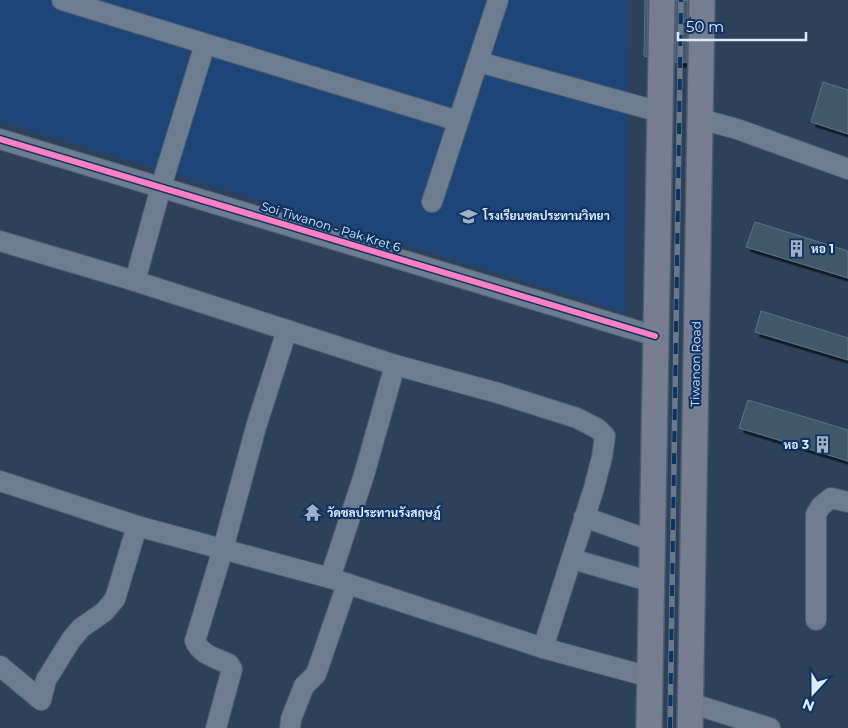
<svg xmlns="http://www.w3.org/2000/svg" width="848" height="728" viewBox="0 0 848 728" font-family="Montserrat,Sarabun,sans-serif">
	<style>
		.built { fill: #1e4578 }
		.building { fill: #41586b; stroke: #5c7286; filter: url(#shadow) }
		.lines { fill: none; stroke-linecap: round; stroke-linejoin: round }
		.minor-casing { stroke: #4c5c6f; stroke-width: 22 }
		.major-casing { stroke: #4c5c6f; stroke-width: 28 }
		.minor { stroke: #6d7c91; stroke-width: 20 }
		.major { stroke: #777e91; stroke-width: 25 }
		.rail-casing { stroke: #69788d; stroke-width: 5.5 }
		.rail { stroke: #0f3462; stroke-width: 4; stroke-dasharray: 11; stroke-linecap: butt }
		.cycleway-casing { stroke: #0f3462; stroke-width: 9 }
		.cycleway { stroke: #ff80c0; stroke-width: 6 }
		.labels { text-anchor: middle; stroke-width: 4.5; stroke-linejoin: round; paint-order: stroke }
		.poi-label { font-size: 12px; font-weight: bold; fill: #dfecfe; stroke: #0f3462; text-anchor: start }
		.street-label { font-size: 12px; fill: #dfecfe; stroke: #0f3462 }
	</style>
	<defs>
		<filter id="shadow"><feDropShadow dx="4.5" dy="4.5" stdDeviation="0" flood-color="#0009"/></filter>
	</defs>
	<rect width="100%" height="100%" fill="#2d415b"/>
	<!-- built -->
	<polygon class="built" points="0,0 629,0 625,312 0,121"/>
	<!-- building -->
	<g class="building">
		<polygon points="645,0 648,0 647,57 644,56"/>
		<polygon points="676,0 688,0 687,62 680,63 675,62"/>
		<polygon points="823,82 848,90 848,134 811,122"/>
		<polygon points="755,222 848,251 848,278 746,247"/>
		<polygon points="761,311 848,338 848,360 755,332"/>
		<polygon points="748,400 848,430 848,461 739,428"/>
	</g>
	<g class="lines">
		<defs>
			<g id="minor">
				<polyline points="62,0 458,121"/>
				<polyline points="479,62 660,112"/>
				<polyline points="700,119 737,129 848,169"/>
				<polyline points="0,139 655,336"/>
				<polyline points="432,202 498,0"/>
				<polyline points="0,241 135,281 395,365 498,393 577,418 598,429 605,436 602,457 594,488 543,648"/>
				<polyline points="135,281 161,187 205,44"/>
				<polyline points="0,481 137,526 330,578 543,648 650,677"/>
				<polyline points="584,517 652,541"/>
				<polyline points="572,559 652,582"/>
				<polyline points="330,578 364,475 395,365"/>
				<polyline points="816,620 816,514 821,506 831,498 848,502"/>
				<polyline points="0,666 41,700 46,680 71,640 81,628 104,612 115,599 137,526"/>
				<polyline points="690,703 770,728"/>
				<path d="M 216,728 L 232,669 L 229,664 C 216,658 201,655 195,641 L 223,549 L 256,427 L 287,330"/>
				<polyline points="290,728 291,719 304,686 316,674 347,584"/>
			</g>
			<g id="major">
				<polyline points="649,728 662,0"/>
				<polyline points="690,728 702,0"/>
			</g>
		</defs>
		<!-- minor casing -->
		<use href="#minor" class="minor-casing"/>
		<!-- major casing -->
		<use href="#major" class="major-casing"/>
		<!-- minor -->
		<use href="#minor" class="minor"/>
		<!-- major -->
		<use href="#major" class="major"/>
		<defs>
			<polyline id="rail" points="670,728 681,0"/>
		</defs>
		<!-- rail casing -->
		<use href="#rail" class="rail-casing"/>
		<!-- rail -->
		<use href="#rail" class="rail"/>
		<defs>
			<polyline id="cycleway" points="0,139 655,336"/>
		</defs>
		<!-- cycleway casing -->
		<use href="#cycleway" class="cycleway-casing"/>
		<!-- cycleway -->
		<use href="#cycleway" class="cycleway"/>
	</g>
	<!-- icons -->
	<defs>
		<symbol id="school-bare" viewBox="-9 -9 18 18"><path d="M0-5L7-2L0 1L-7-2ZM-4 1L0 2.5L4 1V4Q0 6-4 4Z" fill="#a1b0c5" stroke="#0f3462" stroke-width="2.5" paint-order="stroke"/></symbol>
		<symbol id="building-bare" viewBox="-9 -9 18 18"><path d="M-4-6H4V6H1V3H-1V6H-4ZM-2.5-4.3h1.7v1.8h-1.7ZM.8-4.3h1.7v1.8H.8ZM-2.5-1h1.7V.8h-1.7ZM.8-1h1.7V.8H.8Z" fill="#a1b0c5" stroke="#0f3462" stroke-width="2.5" paint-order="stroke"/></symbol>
		<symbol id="temple-bare" viewBox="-9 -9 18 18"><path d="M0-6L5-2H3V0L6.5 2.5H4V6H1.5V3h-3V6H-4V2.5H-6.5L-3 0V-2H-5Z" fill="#a1b0c5" stroke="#0f3462" stroke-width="2.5" paint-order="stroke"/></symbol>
	</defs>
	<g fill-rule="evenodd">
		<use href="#school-bare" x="456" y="204" width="25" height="25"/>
		<use href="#building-bare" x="784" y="236" width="25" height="25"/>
		<use href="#building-bare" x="810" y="432" width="25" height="25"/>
		<use href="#temple-bare" x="300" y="500" width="25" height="25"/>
	</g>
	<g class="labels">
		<!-- poi labels -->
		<g class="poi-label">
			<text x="483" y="220">โรงเรียนชลประทานวิทยา</text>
			<text x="811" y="253">หอ 1</text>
			<text x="809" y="449" text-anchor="end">หอ 3</text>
			<text x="327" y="517">วัดชลประทานรังสฤษฎ์</text>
		</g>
		<!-- street labels -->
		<g class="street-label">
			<text transform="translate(331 227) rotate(17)" y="4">Soi Tiwanon - Pak Kret 6</text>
			<text transform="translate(696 364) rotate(-89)" y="4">Tiwanon Road</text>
		</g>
	</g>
	<!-- north arrow -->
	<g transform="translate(813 693) rotate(201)" stroke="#0f3462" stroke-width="4" paint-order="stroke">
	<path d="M0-4L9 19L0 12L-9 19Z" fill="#dfecfe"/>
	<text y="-8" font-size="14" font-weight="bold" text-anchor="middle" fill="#dfecfe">N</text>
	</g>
	<!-- scale -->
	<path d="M678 32v8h128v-8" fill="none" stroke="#dfecfe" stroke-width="2.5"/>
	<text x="686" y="32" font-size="15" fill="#dfecfe" stroke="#0f3462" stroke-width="4" paint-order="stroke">50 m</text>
</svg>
